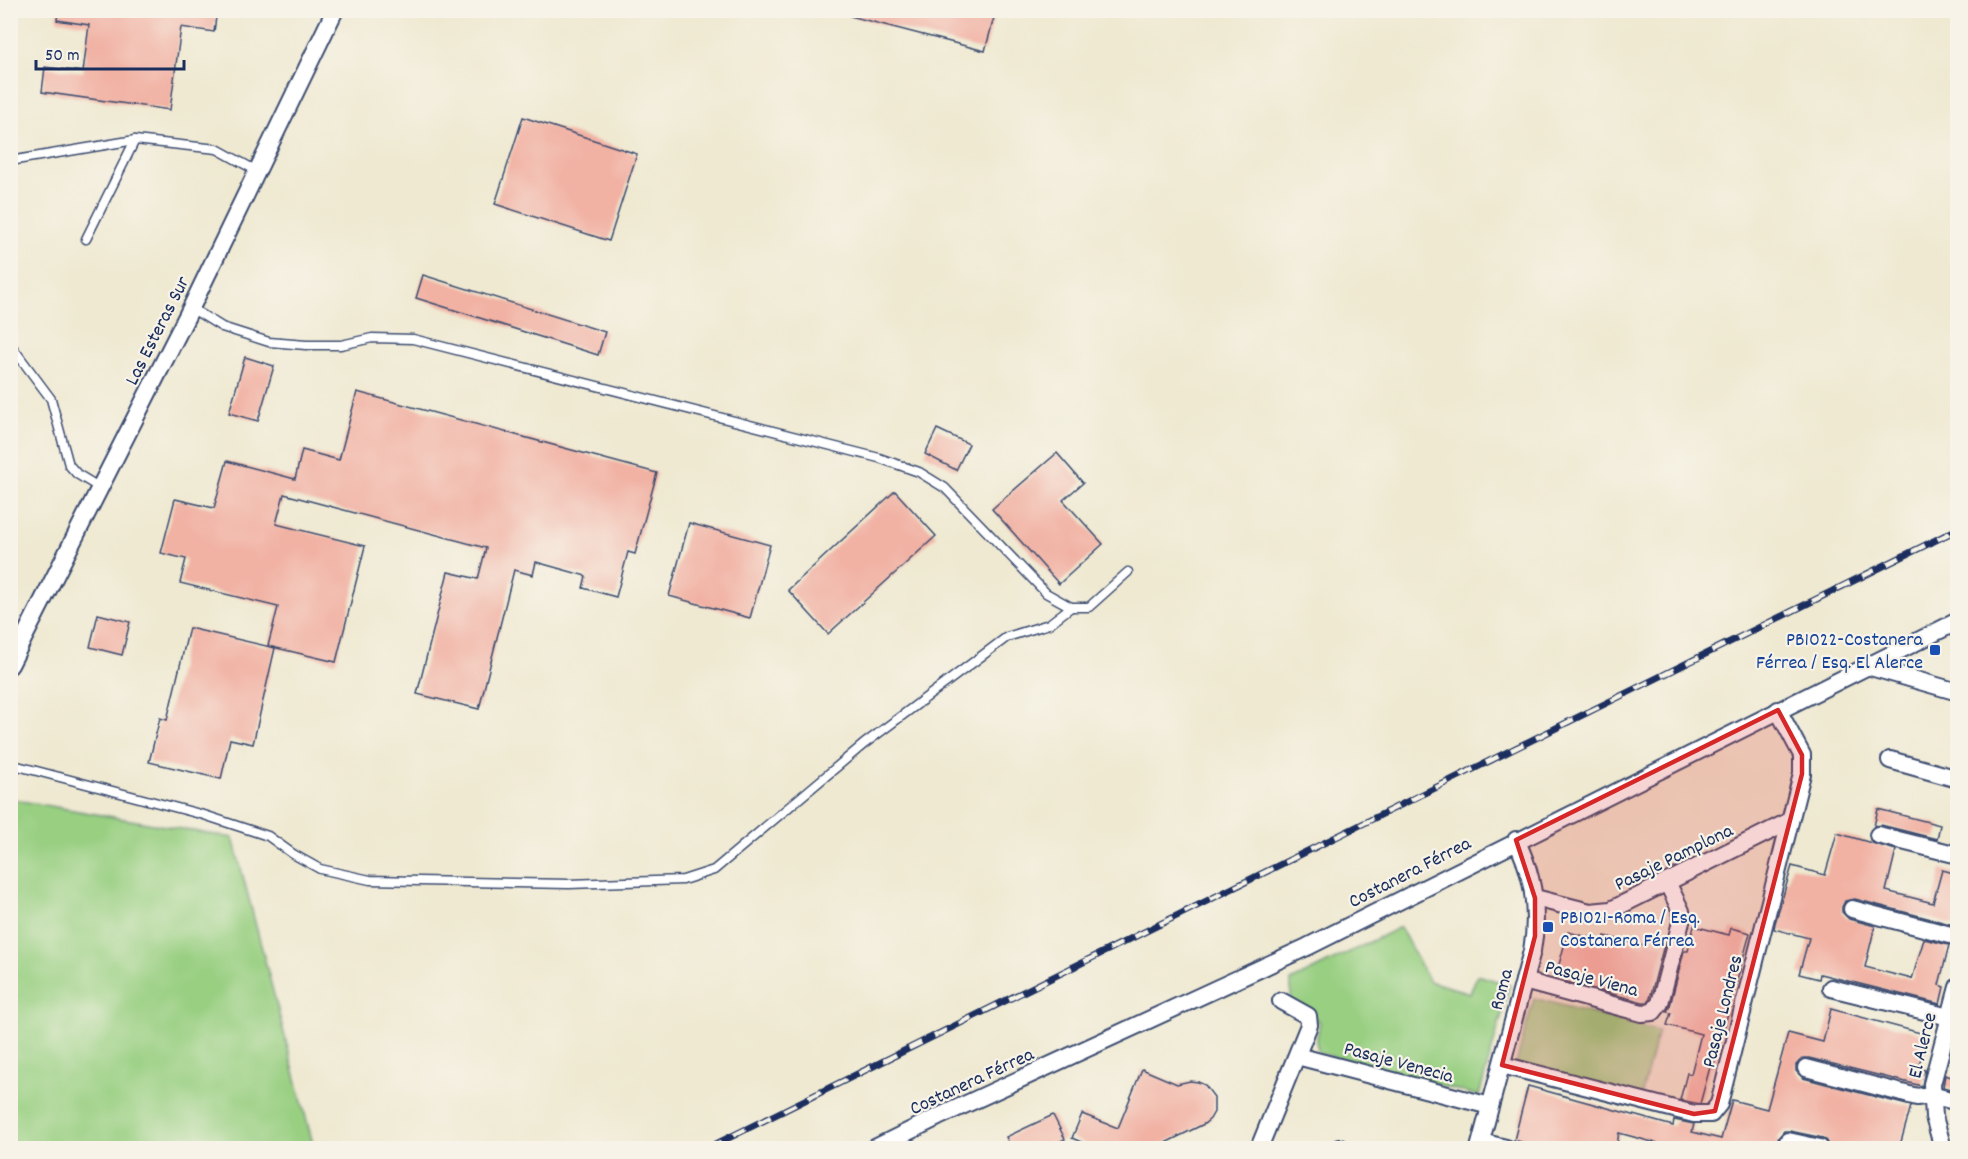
<svg xmlns="http://www.w3.org/2000/svg" width="1968" height="1159" viewBox="0 0 1968 1159" font-family="Dekko,sans-serif">
	<style>
		.green { fill: #98cf81; stroke: #5a7f70; stroke-width: 1.5 }
		.building { fill: #f1b1a3 }
		.lines { fill: none; stroke-linecap: round; stroke-linejoin: round }
		.lane-casing { stroke: #3b4b6f; stroke-width: 11 }
		.street-casing { stroke: #3b4b6f; stroke-width: 20 }
		.lane { stroke: #fff; stroke-width: 8 }
		.street { stroke: #fff; stroke-width: 16 }
		.rail-casing { stroke: #1b2f5e; stroke-width: 7 }
		.rail { stroke: #f7f3e8; stroke-width: 4.5; stroke-dasharray: 14; stroke-linecap: butt }
		.marked { fill: #d62828; fill-opacity: 0.2; stroke: #d62828; stroke-width: 4.5; stroke-linejoin: round }
		.transit-dot { fill: #1a4fb4; stroke: #f7f3e8; stroke-width: 2 }
		.labels { text-anchor: middle; stroke-width: 4.5; stroke-linejoin: round; paint-order: stroke }
		.street-label { font-size: 20px; fill: #1b2f5e; stroke: #f7f3e8 }
		.transit-label { font-size: 20px; fill: #164399; stroke: #f7f3e8; text-anchor: end }
	</style>
	<rect width="100%" height="100%" fill="#f7f3e8"/>
	<filter id="ink" filterUnits="userSpaceOnUse"><feTurbulence type="fractalNoise" baseFrequency=".0167" numOctaves="2"/><feDisplacementMap in="SourceGraphic" scale="12" xChannelSelector="R" yChannelSelector="G"/><feConvolveMatrix kernelMatrix="1 2 1 2 8 2 1 2 1" color-interpolation-filters="sRGB"/></filter>
	<filter id="wash" filterUnits="userSpaceOnUse"><feTurbulence type="fractalNoise" baseFrequency=".008" numOctaves="4" result="noise"/><feDisplacementMap in="SourceGraphic" scale="24" xChannelSelector="R" yChannelSelector="G"/><feGaussianBlur stdDeviation="1.35" result="paint"/><feColorMatrix in="noise" values="0 0 0 0 0 0 0 0 0 0 0 0 0 0 0 0 0 1.4 0 .05"/><feComposite in="paint" operator="in"/></filter>
	<g filter="url(#wash)">
		<rect width="100%" height="100%" fill="#efe9d1"/>
		<!-- green -->
		<g class="green">
			<polygon points="10,799 233,838 314,1148 11,1148"/>
			<polygon points="1400,927 1429,981 1470,993 1477,975 1510,985 1479,1096 1319,1053 1316,1042 1320,1022 1291,1003 1291,981"/>
			<polygon points="1534,998 1658,1031 1641,1097 1516,1064"/>
		</g>
		<g id="blocks">
			<!-- building -->
			<g class="building">
				<polygon points="58,10 217,10 214,32 181,27 170,110 42,92 45,67 83,72 89,25 57,20"/>
				<polygon points="851,10 996,10 985,51 850,16"/>
				<polygon points="523,117 637,154 609,241 495,204"/>
				<polygon points="423,275 605,332 598,355 416,298"/>
				<polygon points="245,357 274,366 258,421 229,413"/>
				<polygon points="357,392 657,473 635,554 628,552 616,597 583,588 586,576 536,562 533,575 514,570 479,709 417,694 448,572 478,579 486,548 284,494 276,524 365,546 336,662 268,646 278,607 180,583 186,559 161,553 175,499 214,508 227,461 295,479 302,450 339,460"/>
				<polygon points="937,429 969,444 956,470 925,454"/>
				<polygon points="1057,453 1083,483 1063,500 1103,544 1059,584 992,509"/>
				<polygon points="895,491 936,536 828,634 788,590"/>
				<polygon points="689,523 770,545 750,618 669,596"/>
				<polygon points="98,614 130,622 122,655 90,647"/>
				<polygon points="189,628 275,648 253,744 230,739 221,779 149,762 160,718 167,720"/>
				<polygon points="1878,809 1940,825 1937,839 1881,825 1874,826"/>
				<polygon points="1837,833 1896,850 1886,891 1933,903 1942,870 1958,874 1958,912 1954,925 1855,899 1845,901 1842,907 1842,912 1849,919 1875,926 1865,967 1912,979 1924,939 1949,945 1939,985 1944,987 1940,1004 1820,974 1819,979 1799,974 1809,938 1774,929 1775,923 1792,866 1825,875"/>
				<polygon points="1694,926 1729,935 1731,928 1750,933 1713,1068 1710,1067 1700,1104 1680,1100 1687,1073 1691,1074 1701,1034 1667,1025 1671,1013 1667,1012 1670,1006 1684,951 1688,951"/>
				<polygon points="1568,932 1604,941 1605,936 1644,946 1646,940 1664,945 1650,998 1648,1002 1643,1002 1555,979"/>
				<polygon points="1831,1009 1928,1035 1918,1068 1925,1070 1922,1086 1809,1058 1803,1058 1796,1065 1796,1071 1803,1078 1911,1106 1899,1149 1830,1149 1827,1141 1823,1138 1790,1131 1784,1131 1778,1138 1781,1149 1678,1149 1619,1133 1616,1149 1546,1149 1514,1140 1528,1086 1673,1126 1674,1120 1694,1124 1692,1132 1721,1139 1732,1100 1767,1109 1788,1033 1823,1042"/>
				<polygon points="1142,1069 1177,1084 1190,1081 1198,1082 1205,1085 1214,1097 1214,1112 1210,1119 1204,1124 1153,1149 1097,1149 1072,1138 1082,1114 1118,1128"/>
				<polygon points="1945,1075 1958,1079 1958,1091 1943,1087"/>
				<polygon points="1053,1115 1065,1139 1044,1149 1012,1149 1006,1137"/>
			</g>
		</g>
	</g>
	<g filter="url(#ink)">
		<use href="#blocks" fill-opacity="0" stroke="#3b4b6f" stroke-width="1.5"/>
		<g class="lines">
			<defs>
				<g id="lane">
					<polyline points="10,161 135,140 217,149 257,171"/>
					<polyline points="86,239 135,140"/>
					<polyline points="191,308 222,327 269,342 306,345 341,345 372,338 413,339 879,458 919,472 945,488 1046,593 1071,607 1089,607 1128,572"/>
					<polyline points="10,344 51,399 69,465 77,474 100,488"/>
					<polyline points="10,764 204,815 268,836 293,854 320,869 370,880 569,884 683,880 714,870 864,744 1007,637 1049,624 1071,607"/>
				</g>
				<g id="street">
					<polyline points="10,665 191,308 335,10"/>
					<polyline points="1867,666 1958,692"/>
					<polyline points="1890,760 1958,779"/>
					<polyline points="1878,835 1958,855"/>
					<polyline points="1535,898 1590,912 1611,910 1790,821"/>
					<polyline points="1852,909 1958,937"/>
					<polyline points="1524,981 1642,1013 1653,1012 1660,1003 1682,918 1681,911 1667,882"/>
					<polyline points="1831,988 1949,1017"/>
					<polyline points="1297,1056 1490,1106"/>
					<polyline points="1502,1065 1694,1114 1711,1114 1719,1104 1802,774 1802,755 1778,710"/>
					<polyline points="1806,1068 1917,1097 1931,1095 1958,1102"/>
					<polyline points="1788,1141 1820,1148"/>
					<polyline points="1481,1142 1506,1148"/>
					<polyline points="875,1148 938,1117 1307,947 1958,621"/>
					<polyline points="1259,1148 1309,1025 1308,1016 1281,1001"/>
					<polyline points="1339,1148 1341,1148"/>
					<path d="M 1479,1148 L 1532,951 C 1539,912 1534,876 1516,840"/>
					<polyline points="1943,1148 1934,1117 1932,1084 1958,987"/>
				</g>
			</defs>
			<!-- lane casing -->
			<use href="#lane" class="lane-casing"/>
			<!-- street casing -->
			<use href="#street" class="street-casing"/>
			<!-- lane -->
			<use href="#lane" class="lane"/>
			<!-- street -->
			<use href="#street" class="street"/>
			<defs>
				<polyline id="rail" points="708,1148 1958,529"/>
			</defs>
			<!-- rail casing -->
			<use href="#rail" class="rail-casing"/>
			<!-- rail -->
			<use href="#rail" class="rail"/>
		</g>
	</g>
	<!-- marked area -->
	<path class="marked" d="M 1778,710 L 1802,755 L 1802,774 L 1715,1111 L 1694,1114 L 1502,1065 L 1535,936 L 1535,898 L 1516,840 Z"/>
	<!-- markers -->
	<g class="transit-dot">
		<rect x="1929" y="644" width="12" height="12" rx="3"/>
		<rect x="1542" y="921" width="12" height="12" rx="3"/>
	</g>
	<g class="labels">
		<!-- street labels -->
		<g class="street-label">
			<text transform="translate(156 330) rotate(-63)" y="7">Las Esteras Sur</text>
			<text transform="translate(1673 856) rotate(-26)" y="7">Pasaje Pamplona</text>
			<text transform="translate(1409 871) rotate(-27)" y="7">Costanera Férrea</text>
			<text transform="translate(1592 977) rotate(15)" y="7">Pasaje Viena</text>
			<text transform="translate(1500 989) rotate(-75)" y="7">Roma</text>
			<text transform="translate(1721 1011) rotate(-76)" y="7">Pasaje Londres</text>
			<text transform="translate(1921 1045) rotate(-76)" y="7">El Alerce</text>
			<text transform="translate(1399 1061) rotate(15)" y="7">Pasaje Venecia</text>
			<text transform="translate(971 1080) rotate(-25)" y="7">Costanera Férrea</text>
		</g>
		<!-- transit labels -->
		<g class="transit-label">
			<text x="1923" y="645">PB1022-Costanera<tspan x="1923" dy="23">Férrea / Esq. El Alerce</tspan></text>
			<text x="1560" y="923" text-anchor="start">PB1021-Roma / Esq.<tspan x="1560" dy="23">Costanera Férrea</tspan></text>
		</g>
	</g>
	<!-- margin -->
	<rect width="1968" height="1159" fill="none" stroke="#f7f3e8" stroke-width="36"/>
	<!-- scale -->
	<path d="M36 60v9h148v-9" fill="none" stroke="#1b2f5e" stroke-width="3"/>
	<text x="45" y="60" font-size="18" fill="#1b2f5e" stroke="#f7f3e8" stroke-width="4.5" paint-order="stroke">50 m</text>
</svg>
